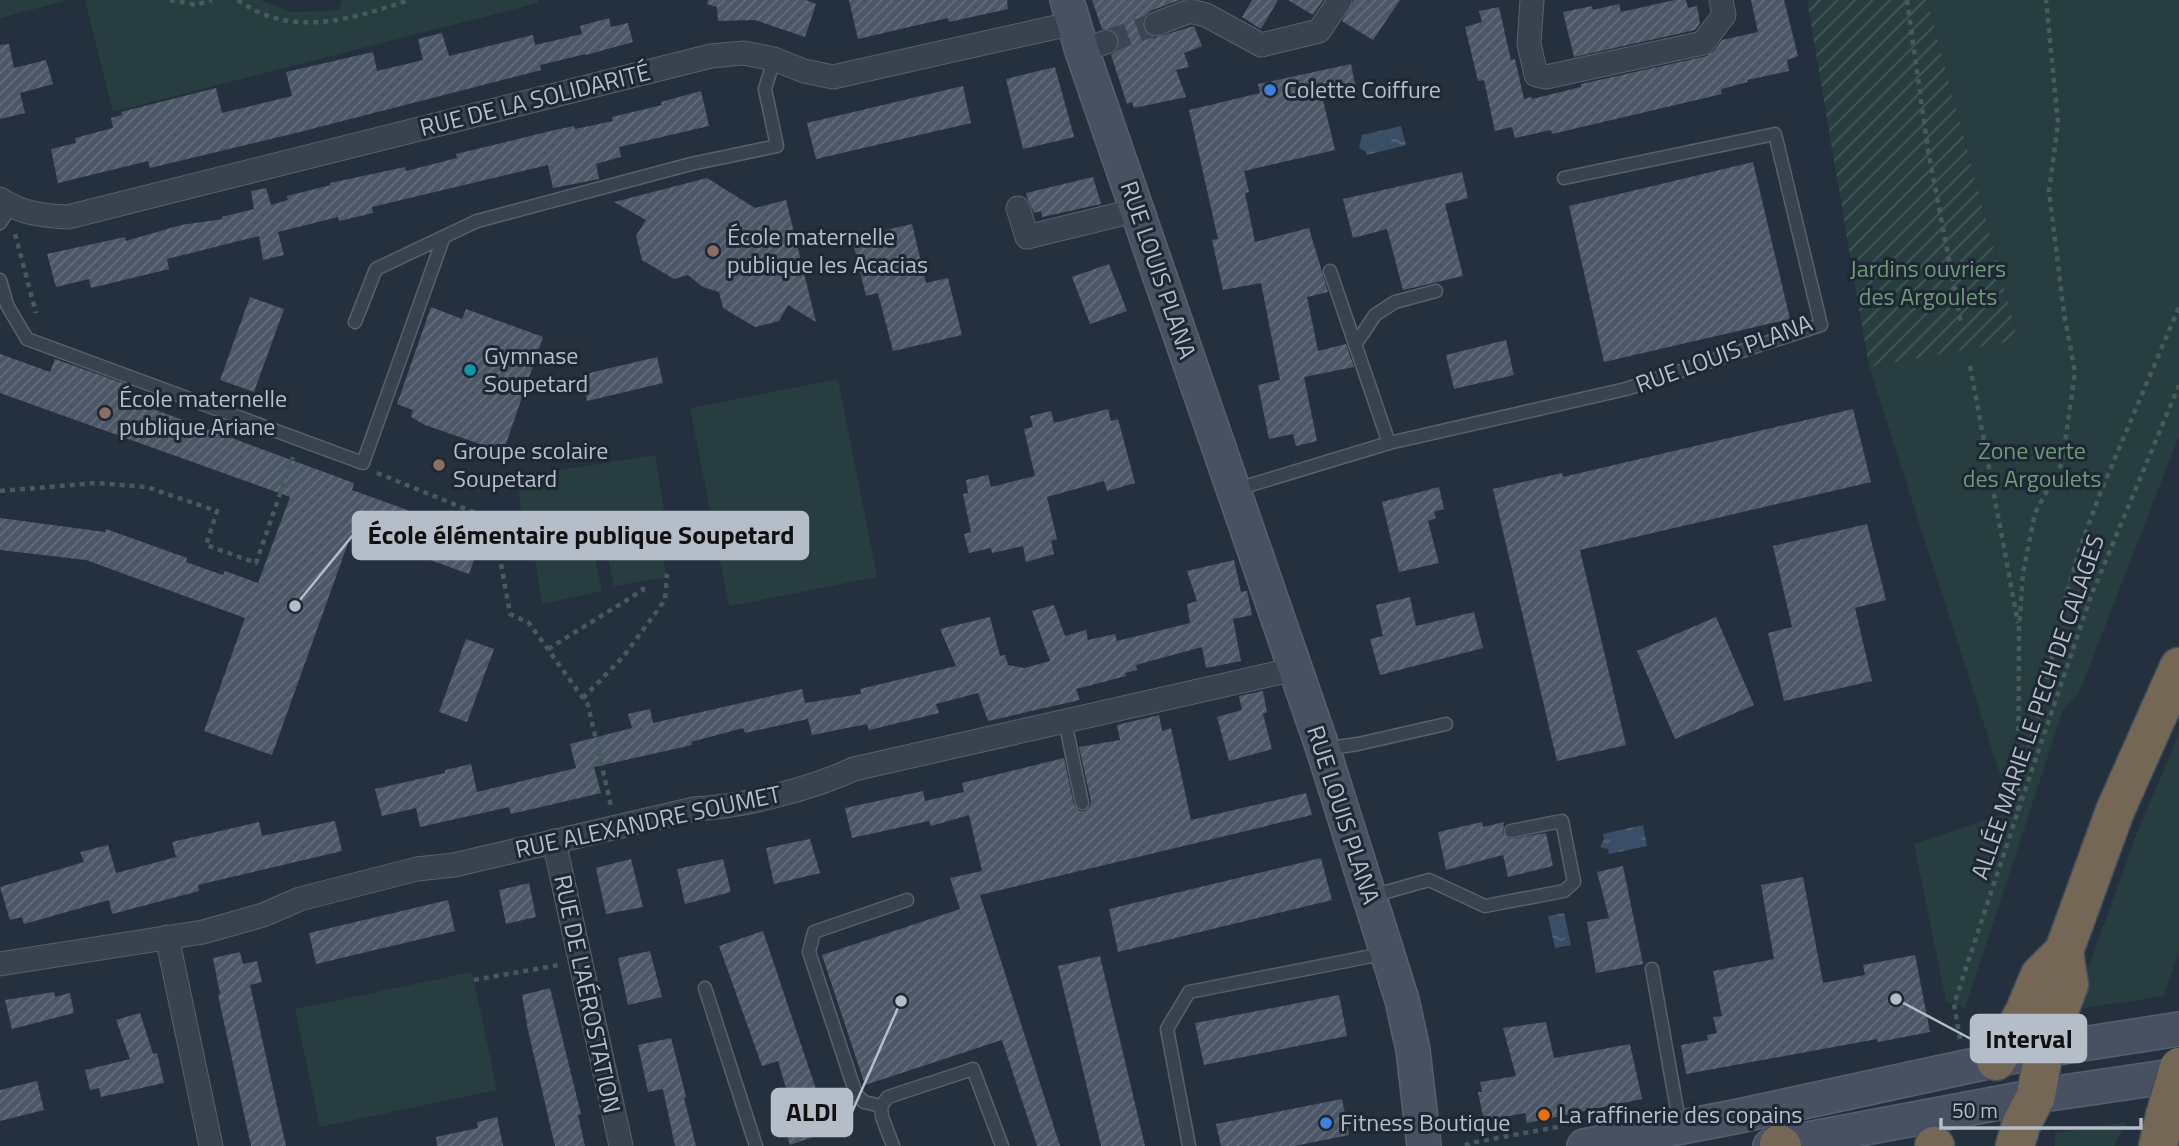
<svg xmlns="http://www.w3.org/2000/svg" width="2179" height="1146" viewBox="0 0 2179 1146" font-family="'Titillium Web',sans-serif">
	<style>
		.green { fill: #273d3f }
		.garden { fill: url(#garden-furrows) }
		.water { fill: url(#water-ripples) }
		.building { fill: url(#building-hatch) }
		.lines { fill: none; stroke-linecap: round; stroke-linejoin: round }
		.street-tunnel { stroke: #3b4553; stroke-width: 23; stroke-dasharray: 23 11; stroke-linecap: butt }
		.lane-casing { stroke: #57606c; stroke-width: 15 }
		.street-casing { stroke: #57606c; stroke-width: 25 }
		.secondary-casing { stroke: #57606c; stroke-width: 36 }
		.highway-casing { stroke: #444d59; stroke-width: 41 }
		.path { stroke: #455a5c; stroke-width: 4.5; stroke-dasharray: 5 5; stroke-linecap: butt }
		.lane { stroke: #39424e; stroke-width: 12 }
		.street { stroke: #39424e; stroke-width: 23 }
		.secondary { stroke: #475161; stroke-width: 33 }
		.highway { stroke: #746756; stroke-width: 38 }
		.highway-bridge-casing { stroke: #444d59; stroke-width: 41; stroke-linecap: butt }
		.highway-bridge { stroke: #746756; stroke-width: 38 }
		.shop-dot { fill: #3f7fe0; stroke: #1e2733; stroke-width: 2.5 }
		.education-dot { fill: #8d6e63; stroke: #1e2733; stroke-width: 2.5 }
		.culture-dot { fill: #0f9aa8; stroke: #1e2733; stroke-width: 2.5 }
		.food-dot { fill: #e8710a; stroke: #1e2733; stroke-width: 2.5 }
		.labels { text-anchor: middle; stroke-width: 6; stroke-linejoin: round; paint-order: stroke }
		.poi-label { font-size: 24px; fill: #b5bdc9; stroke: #1e2733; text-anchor: start }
		.street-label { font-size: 24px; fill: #b5bdc9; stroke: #1e2733 }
		.park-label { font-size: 24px; fill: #6d9976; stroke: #1e2733 }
		.leader { fill: none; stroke: #b5bdc9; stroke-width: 2.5 }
		.callout-dot { fill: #b5bdc9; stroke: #1e2733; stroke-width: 2.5 }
		.callout { fill: #b5bdc9; stroke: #b5bdc9; stroke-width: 2.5 }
		.callout-label { font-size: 26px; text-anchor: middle; font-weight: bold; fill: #111 }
	</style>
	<defs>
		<pattern id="garden-furrows" width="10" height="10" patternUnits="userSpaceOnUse" patternTransform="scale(1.75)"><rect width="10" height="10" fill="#273d3f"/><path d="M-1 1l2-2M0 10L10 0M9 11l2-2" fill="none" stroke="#445759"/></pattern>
		<pattern id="water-ripples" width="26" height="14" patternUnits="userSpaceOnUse" patternTransform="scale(1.75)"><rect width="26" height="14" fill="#3b4e67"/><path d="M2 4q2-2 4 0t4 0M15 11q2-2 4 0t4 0" fill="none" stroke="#55667b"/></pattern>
		<pattern id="building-hatch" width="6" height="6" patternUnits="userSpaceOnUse" patternTransform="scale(1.75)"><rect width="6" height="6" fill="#4b5767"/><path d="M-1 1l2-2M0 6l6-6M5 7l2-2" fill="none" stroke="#636d7b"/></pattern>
	</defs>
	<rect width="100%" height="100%" fill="#25303e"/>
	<!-- green -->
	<g class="green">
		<polygon points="0,0 68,0 0,18"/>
		<polygon points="85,0 260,0 292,12 339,10 342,0 538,0 538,3 113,112"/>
		<polygon points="1927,0 2179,0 2179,436 2079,693 2063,710 1965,1008 1946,1001 1914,844 2012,811 1869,367 2018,339"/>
		<polygon points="838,379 877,577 729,606 690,408"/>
		<polygon points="655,455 666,523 527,545 516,477"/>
		<polygon points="658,538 667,577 614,586 606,548"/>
		<polygon points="593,549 602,591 542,604 535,559"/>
		<polygon points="2179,734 2179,951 2164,996 2073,1010 2137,833"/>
		<polygon points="472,972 497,1090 320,1127 295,1009"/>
		<polygon points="2127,1122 2114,1146 2055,1146 2055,1133"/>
	</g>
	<!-- garden -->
	<polygon class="garden" points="1807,0 1927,0 2018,340 1869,367"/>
	<!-- water -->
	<g class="water">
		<polygon points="1401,126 1406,145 1367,155 1365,151 1359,148 1362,135"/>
		<polygon points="1643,825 1647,846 1609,854 1608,849 1600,847 1604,839 1603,834"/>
		<polygon points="1564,913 1571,945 1555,948 1548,916"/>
	</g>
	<!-- building -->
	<g class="building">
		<polygon points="708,0 806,0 816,4 805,37 755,20 718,21 717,7 707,4"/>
		<polygon points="849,0 1007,0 1008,9 949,22 948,18 858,39"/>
		<polygon points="1092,0 1180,0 1150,11 1145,16 1142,22 1147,34 1154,38 1194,26 1202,46 1184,53 1189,67 1176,70 1186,97 1134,108 1132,102 1127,104 1111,55 1117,50 1119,38 1114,31 1102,29"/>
		<polygon points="1252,0 1278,0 1261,29 1242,17"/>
		<polygon points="1288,0 1323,0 1313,15"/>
		<polygon points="1354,0 1400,0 1373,40 1342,21"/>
		<polygon points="1675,0 1686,0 1688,8 1697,6 1700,23 1695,30 1574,57 1563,12 1592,6 1593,10 1619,4 1621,12"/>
		<polygon points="1751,0 1784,0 1798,56 1787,60 1789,71 1747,80 1748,82 1721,89 1722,94 1552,134 1551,130 1515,138 1512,127 1495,131 1484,80 1478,81 1465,27 1482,22 1479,11 1499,7 1511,60 1515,59 1524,99 1531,97 1532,99 1581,87 1581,84 1707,56 1714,51 1722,40 1758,32"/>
		<polygon points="609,18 611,27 628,23 633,42 586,55 586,54 540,65 541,70 300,132 150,168 148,161 58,183 51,149 76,143 75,138 113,128 111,118 122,115 121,112 216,88 222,113 292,96 286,72 373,52 377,71 423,60 418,39 442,33 449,56 533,35 535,45 582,34 580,26"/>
		<polygon points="9,44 14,68 46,60 53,84 20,93 25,113 0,119 0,45"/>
		<polygon points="1351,64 1356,89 1322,96 1335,150 1244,171 1249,192 1245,193 1255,242 1309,228 1328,292 1307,297 1318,351 1346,344 1354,367 1304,377 1317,441 1296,446 1293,434 1269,439 1258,385 1280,380 1261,283 1223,290 1212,240 1218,239 1189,110 1260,93 1258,84"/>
		<polygon points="1055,67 1074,137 1023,149 1006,79"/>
		<polygon points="963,86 971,123 816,159 807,123"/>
		<polygon points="701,91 709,126 619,147 621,157 596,164 599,179 553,188 548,165 372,207 373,213 339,221 338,217 278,232 284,255 263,260 259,236 167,259 169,269 91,288 89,279 56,287 47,254 125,237 126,241 181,225 223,219 222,217 254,209 251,191 266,188 271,205 288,200 287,196 331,185 330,183 405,167 406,171 457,158 456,154 555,130 574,126 575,129 613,121 612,117 662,105 661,102"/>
		<polygon points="1753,162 1790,319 1604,362 1569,206"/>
		<polygon points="1462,172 1468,198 1445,204 1463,276 1403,290 1387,229 1353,238 1343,199"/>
		<polygon points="1093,177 1101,204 1042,217 1041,211 1034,213 1027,197 1026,193"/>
		<polygon points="707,178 755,208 786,200 816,322 788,305 779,321 755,327 723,308 719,292 703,287 688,275 674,279 642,260 636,236 646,220 614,202"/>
		<polygon points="912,224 926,283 948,278 962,335 893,351 878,293 866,296 852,238"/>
		<polygon points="1109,264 1127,311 1090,324 1072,277"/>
		<polygon points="250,297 284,309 254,392 220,380"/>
		<polygon points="431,307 462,319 466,309 543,337 503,452 425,425 411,417 413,410 397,404"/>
		<polygon points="1506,340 1514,375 1454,389 1446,355"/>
		<polygon points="0,354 50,372 55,359 128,385 123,398 354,483 352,490 482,537 469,574 352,532 272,755 204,731 245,618 86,560 0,550 0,518 105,532 106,529 187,558 186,562 223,575 225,571 258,583 290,497 0,393"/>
		<polygon points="657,357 663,383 587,401 581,375"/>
		<polygon points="1108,409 1111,421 1118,419 1135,483 1107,491 1104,481 1047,497 1057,539 1051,541 1054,554 1026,562 1023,546 992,553 991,548 969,553 964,534 971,532 963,494 968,493 966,480 988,475 991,487 1035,476 1024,429 1033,427 1030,416 1051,411 1054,423"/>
		<polygon points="1853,409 1871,482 1580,550 1626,745 1557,761 1493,489 1562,473 1563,477"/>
		<polygon points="1439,487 1444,509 1434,512 1436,518 1428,521 1439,563 1399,572 1382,502"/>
		<polygon points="1867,524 1886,600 1855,608 1872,681 1784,701 1768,633 1792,627 1773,546"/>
		<polygon points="1234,560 1241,592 1247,591 1252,615 1233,619 1241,661 1206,668 1202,647 1136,665 1137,670 1125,673 1126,676 1076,689 1080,700 988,721 978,693 936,704 939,713 869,730 867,724 812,735 808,719 745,733 743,728 691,742 692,745 594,767 601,793 511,814 509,807 420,827 416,808 382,816 375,789 445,773 445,770 471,764 477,792 576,768 570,744 632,728 628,714 650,709 653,723 802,689 805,703 861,694 860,689 956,666 940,629 990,617 1000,656 1005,655 1008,665 1024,668 1050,661 1032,611 1054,605 1065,636 1086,630 1088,640 1115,634 1117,641 1190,623 1187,604 1197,601 1187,571"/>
		<polygon points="1410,597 1416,626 1474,612 1483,648 1380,675 1370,639 1383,636 1376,605"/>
		<polygon points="1716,617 1754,705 1675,739 1637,651"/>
		<polygon points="466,639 494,649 467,722 439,712"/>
		<polygon points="1263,691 1267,712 1263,714 1272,749 1229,761 1217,717 1242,710 1239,696"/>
		<polygon points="1159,715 1162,731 1171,728 1191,820 1306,793 1312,815 980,895 1060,1146 1037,1146 1002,1040 865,1085 822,955 960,909 950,878 982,871 969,815 931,826 929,821 852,838 845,808 923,791 925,801 964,792 962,783 1064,758 1074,805 1079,811 1084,811 1090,806 1091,801 1079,747 1120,740 1117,725"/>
		<polygon points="335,821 342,851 198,885 199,891 112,914 109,900 24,924 22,917 10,920 0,887 84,862 80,852 108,845 116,873 176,857 172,842 259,822 262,836"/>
		<polygon points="1482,822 1483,827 1504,822 1503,833 1509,839 1546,833 1553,866 1508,877 1503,855 1446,870 1438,832"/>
		<polygon points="810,839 820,873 774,884 766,848"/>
		<polygon points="1321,858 1332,900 1118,952 1109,909"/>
		<polygon points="631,859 643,907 606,914 596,868"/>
		<polygon points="723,859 731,892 685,904 677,869"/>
		<polygon points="1623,866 1643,964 1596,973 1587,922 1609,918 1597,872"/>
		<polygon points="1803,877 1823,983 1865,975 1863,965 1915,955 1930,1032 1878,1042 1877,1039 1686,1074 1681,1045 1708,1040 1707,1035 1717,1033 1713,1017 1722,1016 1713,971 1774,959 1761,885"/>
		<polygon points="529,883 536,917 506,924 499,890"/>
		<polygon points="448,900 455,931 316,964 309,933"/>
		<polygon points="763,931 830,1131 790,1145 775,1104 789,1099 778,1061 762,1066 719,946"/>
		<polygon points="650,951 662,997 628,1005 618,958"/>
		<polygon points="240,952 243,964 257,961 262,982 250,985 286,1146 251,1146 218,995 220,994 213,958"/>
		<polygon points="1100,956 1145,1146 1101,1146 1058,966"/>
		<polygon points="550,988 581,1114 578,1115 585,1146 555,1146 528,1030 522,995"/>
		<polygon points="54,992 55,997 70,993 74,1013 12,1029 5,1000"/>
		<polygon points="1339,995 1347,1036 1204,1065 1195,1023"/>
		<polygon points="140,1013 153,1054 157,1053 164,1083 101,1097 99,1088 90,1090 85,1070 130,1059 116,1020"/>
		<polygon points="1546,1022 1554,1058 1630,1044 1642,1099 1527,1123 1525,1113 1484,1121 1478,1092 1482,1092 1480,1082 1516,1076 1503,1028"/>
		<polygon points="671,1038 686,1097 684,1098 696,1146 675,1146 663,1089 648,1092 638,1045"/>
		<polygon points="37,1081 44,1110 0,1121 0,1090"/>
		<polygon points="1342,1099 1349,1135 1295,1146 1221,1146 1216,1124"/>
		<polygon points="497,1117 503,1146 437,1146 436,1137 478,1128 477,1122"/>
	</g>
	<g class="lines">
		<!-- street-tunnel -->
		<polyline class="street-tunnel" points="1106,42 1156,24"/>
		<defs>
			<g id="lane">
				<polyline points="0,223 11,206"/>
				<polyline points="1330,271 1389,443"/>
				<polyline points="0,280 7,305 27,339 363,463 443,239"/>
				<polyline points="355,322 376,269 477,221 691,164 777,146 765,89 774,59"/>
				<polyline points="1355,345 1375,315 1395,302 1436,291"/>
				<polyline points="1234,490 1389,443 1626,389 1821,325 1775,134 1564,178"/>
				<polyline points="1065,721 1082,803"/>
				<polyline points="1324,749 1358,744 1446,724"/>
				<polyline points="1372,896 1429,880 1485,906 1564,891 1574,882 1562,821 1511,831"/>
				<polyline points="1652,969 1680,1126"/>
				<polyline points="705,988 756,1146"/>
				<polyline points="881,1106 864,1102 856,1094 809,952 814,932 907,900"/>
				<polyline points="893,1146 882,1117 881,1106 888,1097 973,1069 1002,1146"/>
				<polyline points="1189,1146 1167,1029 1189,992 1387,953"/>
			</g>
			<g id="street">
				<polyline points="1532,0 1529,44 1536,75 1546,77 1703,43 1724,15 1721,0"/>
				<polyline points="1156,24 1190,11 1206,15 1261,45 1319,31 1340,0"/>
				<polyline points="1082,51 1106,42"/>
				<path d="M 0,199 C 20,213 43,216 68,217 L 711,56 L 744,53 L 774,59 L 804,71 L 833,77 L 1074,23"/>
				<polyline points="1018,208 1027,237 1137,210"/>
				<polyline points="554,841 621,1146"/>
				<polyline points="167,937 211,1146"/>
				<path d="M 0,964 L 203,932 L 263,915 L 300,899 L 417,869 L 454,865 L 694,809 C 742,807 810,789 854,769 L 1295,669"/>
			</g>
			<g id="secondary">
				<polyline points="1067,0 1082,51 1323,749 1402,1000 1413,1050 1424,1146"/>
				<polyline points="1584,1146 1734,1117 2044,1050 2179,1029"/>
				<polyline points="1770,1146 2036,1096 2179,1075"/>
			</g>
			<g id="highway">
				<polyline points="1996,1061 2024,1013 2040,975 2064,951 2115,811 2179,667"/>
				<polyline points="1779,1144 1782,1146"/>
				<polyline points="1934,1146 1935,1146"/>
				<polyline points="2015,1146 2021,1125 2036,1096 2044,1050 2069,985 2064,951"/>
				<polyline points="2158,1146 2165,1116"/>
			</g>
		</defs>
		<!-- lane casing -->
		<use href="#lane" class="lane-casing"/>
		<!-- street casing -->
		<use href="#street" class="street-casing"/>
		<!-- secondary casing -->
		<use href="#secondary" class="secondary-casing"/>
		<!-- highway casing -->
		<use href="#highway" class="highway-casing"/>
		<!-- path -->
		<g class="path">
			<polyline points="170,0 196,5 212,0"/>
			<path d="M 238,0 C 243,5 250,7 256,11 C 308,35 359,16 410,0"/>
			<polyline points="1907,0 1928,150 1961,323"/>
			<polyline points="15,234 36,313"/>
			<polyline points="1970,366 2018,623"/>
			<polyline points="377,473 493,520 510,614 529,623 588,705 611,806"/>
			<polyline points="0,491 96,483 147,487 217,511 206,545 256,563 293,457"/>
			<polyline points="548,649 643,590 643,582"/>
			<polyline points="583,698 623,657 665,600 667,574"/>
			<polyline points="2021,765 2037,722 2064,603 2080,548 2101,491 2179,307"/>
			<polyline points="2018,811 2019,630 2023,573 2035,513 2062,463 2075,372 2064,314 2049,191 2058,123 2046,0"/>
			<polyline points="474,980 559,965"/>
			<polyline points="1960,1039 1954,1004 2018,811 2091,596 2179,385"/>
			<polyline points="1465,1146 1470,1143 1563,1126"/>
		</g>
		<!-- lane -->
		<use href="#lane" class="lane"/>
		<!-- street -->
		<use href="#street" class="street"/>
		<!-- secondary -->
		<use href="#secondary" class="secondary"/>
		<!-- highway -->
		<use href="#highway" class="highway"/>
		<defs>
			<polyline id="highway-bridge" points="2165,1116 2179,1067"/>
		</defs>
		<!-- highway-bridge casing -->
		<use href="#highway-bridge" class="highway-bridge-casing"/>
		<!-- highway-bridge -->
		<use href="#highway-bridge" class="highway-bridge"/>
	</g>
	<!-- markers -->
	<g class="shop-dot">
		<circle cx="1270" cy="90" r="7"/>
		<circle cx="1326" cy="1123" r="7"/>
	</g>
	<g class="education-dot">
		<circle cx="713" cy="251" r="7"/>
		<circle cx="105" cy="413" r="7"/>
		<circle cx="439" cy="465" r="7"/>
	</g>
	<circle class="culture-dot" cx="470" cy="370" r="7"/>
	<circle class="food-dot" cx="1544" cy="1115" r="7"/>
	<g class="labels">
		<!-- poi labels -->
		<g class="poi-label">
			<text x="1284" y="98">Colette Coiffure</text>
			<text x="727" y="245">École maternelle<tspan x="727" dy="28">publique les Acacias</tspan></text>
			<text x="484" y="364">Gymnase<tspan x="484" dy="28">Soupetard</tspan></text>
			<text x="119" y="407">École maternelle<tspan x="119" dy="28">publique Ariane</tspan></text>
			<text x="453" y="459">Groupe scolaire<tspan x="453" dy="28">Soupetard</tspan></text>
			<text x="1558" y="1123">La raffinerie des copains</text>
			<text x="1340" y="1131">Fitness Boutique</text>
		</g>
		<!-- street labels -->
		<g class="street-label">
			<text transform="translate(535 100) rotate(-14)" y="8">RUE DE LA SOLIDARITÉ</text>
			<text transform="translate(1158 270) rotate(71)" y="8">RUE LOUIS PLANA</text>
			<text transform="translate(1724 354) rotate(-20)" y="8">RUE LOUIS PLANA</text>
			<text transform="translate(2038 707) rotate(-71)" y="8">ALLÉE MARIE LE PECH DE CALAGES</text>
			<text transform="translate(1343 815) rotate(72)" y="8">RUE LOUIS PLANA</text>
			<text transform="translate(648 822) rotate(-12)" y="8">RUE ALEXANDRE SOUMET</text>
			<text transform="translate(587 994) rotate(78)" y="8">RUE DE L'AÉROSTATION</text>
		</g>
		<!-- park labels -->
		<g class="park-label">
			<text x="1928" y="277">Jardins ouvriers<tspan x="1928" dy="28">des Argoulets</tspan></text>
			<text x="2032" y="459">Zone verte<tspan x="2032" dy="28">des Argoulets</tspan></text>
		</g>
	</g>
	<!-- callouts -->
	<path class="leader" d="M295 606L353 535M1896 999L1971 1039M901 1001L852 1112"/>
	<g class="callout-dot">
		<circle cx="295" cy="606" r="7"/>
		<circle cx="1896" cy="999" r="7"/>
		<circle cx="901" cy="1001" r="7"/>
	</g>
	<g class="callout">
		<rect x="353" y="512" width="455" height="47" rx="7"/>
		<rect x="1971" y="1015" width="115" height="47" rx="7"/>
		<rect x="772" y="1089" width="80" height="47" rx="7"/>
	</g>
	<g class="callout-label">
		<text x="581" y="544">École élémentaire publique Soupetard</text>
		<text x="2029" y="1048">Interval</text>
		<text x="812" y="1121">ALDI</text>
	</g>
	<!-- scale -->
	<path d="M1941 1118v10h200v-10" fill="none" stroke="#b5bdc9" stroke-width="3.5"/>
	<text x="1952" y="1118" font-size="21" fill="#b5bdc9" stroke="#1e2733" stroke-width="5" paint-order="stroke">50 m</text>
</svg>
